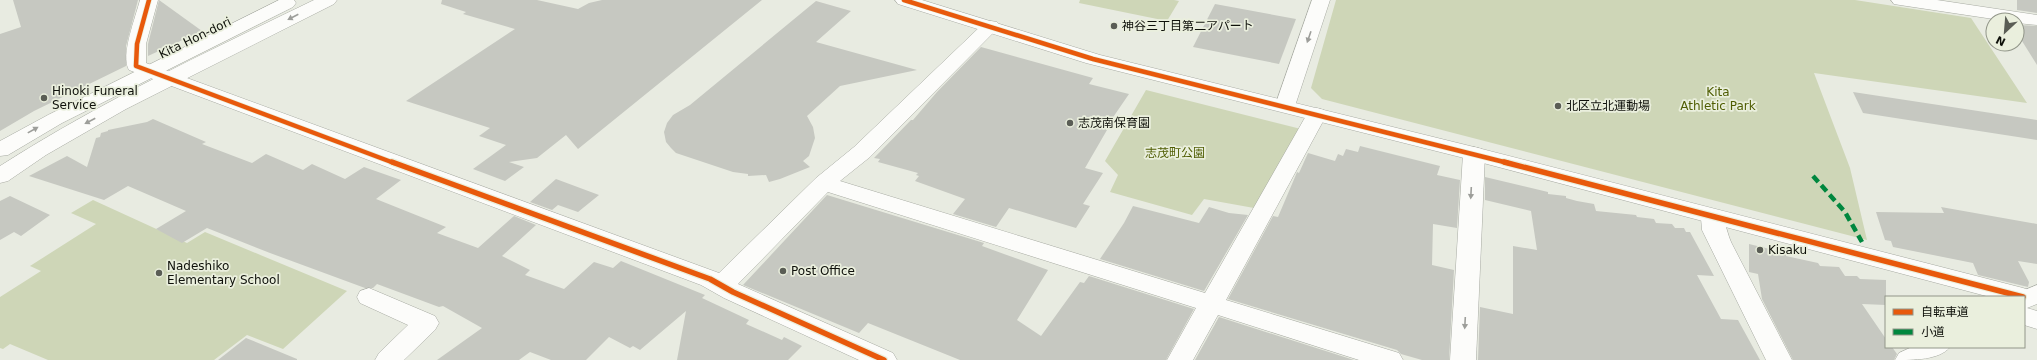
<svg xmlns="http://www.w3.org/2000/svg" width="2037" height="360" viewBox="0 0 2037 360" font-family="'DejaVu Sans','Noto Sans JP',sans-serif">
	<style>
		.green { fill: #ced6b7 }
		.building { fill: #c6c8c1 }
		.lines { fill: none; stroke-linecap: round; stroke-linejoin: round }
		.minor-casing { stroke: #a7aaa2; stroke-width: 1 }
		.tertiary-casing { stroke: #a7aaa2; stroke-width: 1 }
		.trunk-casing { stroke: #a7aaa2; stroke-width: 1 }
		.minor { fill: #fcfcfa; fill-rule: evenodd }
		.tertiary { fill: #fcfcfa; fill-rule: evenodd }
		.trunk { fill: #fcfcfa; fill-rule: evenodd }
		.quiet { stroke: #00873e; stroke-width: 4.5; stroke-dasharray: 8 4.5; stroke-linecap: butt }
		.cycleway-far1-casing { stroke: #eaefdd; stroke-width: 6 }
		.cycleway-casing { stroke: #eaefdd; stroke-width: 8 }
		.cycleway-far1 { stroke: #e8590c; stroke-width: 4.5 }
		.cycleway { stroke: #e8590c; stroke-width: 5.5 }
		.oneway { fill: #9d9e9a }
		.poi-dot { fill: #5a5d55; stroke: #eaefdd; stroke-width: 1.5 }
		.labels { text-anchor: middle; stroke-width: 3.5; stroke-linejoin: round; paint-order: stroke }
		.poi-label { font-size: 12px; fill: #0e100a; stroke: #eaefdd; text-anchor: start }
		.street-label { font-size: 12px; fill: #0e100a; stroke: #eaefdd }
		.park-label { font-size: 12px; fill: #4f5d03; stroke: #eaefdd }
	</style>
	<rect width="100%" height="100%" fill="#e8ebe1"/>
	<!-- green -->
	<g class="green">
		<polygon points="1080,0 1174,0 1179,1 1167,21 1079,3"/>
		<polygon points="1336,0 1855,0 1971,18 2027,103 1814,73 1850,168 1867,240 1322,99 1311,88"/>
		<polygon points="1146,90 1301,129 1254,208 1204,199 1192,215 1110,192 1118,175 1105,161"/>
		<polygon points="93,200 187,243 205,232 347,291 283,349 247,335 214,360 48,360 10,344 3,349 0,348 0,297 41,271 30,266 96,224 71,213"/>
	</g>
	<!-- building -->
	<g class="building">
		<polygon points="13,0 138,0 126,46 126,66 34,111 0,131 0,34 21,27"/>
		<polygon points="159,0 202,31 148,56 148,44"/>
		<polygon points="442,0 537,0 578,9 589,3 602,0 762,0 578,149 566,135 537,158 509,162 524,167 505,181 473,169 506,145 479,136 490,128 406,101 515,29 463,14 466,12 441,4"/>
		<polygon points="2017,0 2037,0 2037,13 2017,10"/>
		<polygon points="816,1 851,11 816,42 917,70 840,86 807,116 813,127 815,138 809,156 803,161 810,167 780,179 769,182 766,175 748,176 748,174 733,172 676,153 671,148 666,142 664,132 667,123 673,115 690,105"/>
		<polygon points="1215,4 1296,19 1279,64 1193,47"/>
		<polygon points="2017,25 2037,26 2037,65 2017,33"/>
		<polygon points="981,47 1093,78 1089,84 1129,94 1105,129 1107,130 1085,168 1103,173 1083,204 1090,206 1076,228 1009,208 996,227 953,214 965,199 915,181 919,176 916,175 918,173 878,162 880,159 874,158 911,120 913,120 937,92"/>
		<polygon points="1853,92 2037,120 2037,140 1863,113"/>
		<polygon points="153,119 206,142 202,144 252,163 266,154 303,170 312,164 345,179 364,167 401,180 376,199 446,227 437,233 478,248 514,216 536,225 502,256 530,270 525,275 564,289 594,262 613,268 621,261 705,295 702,298 749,320 746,324 782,340 784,337 802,346 788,360 677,360 686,311 640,350 633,346 630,348 609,337 586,360 551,360 530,352 519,360 437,360 482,328 443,306 439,307 377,284 373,288 365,288 270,253 207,228 182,243 156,229 186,211 128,186 104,200 29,176 67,156 87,167 96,138 100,137 101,133 108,131 108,130 147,122"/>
		<polygon points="1360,146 1440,166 1437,175 1460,180 1457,228 1433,224 1432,265 1454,270 1449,360 1422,360 1401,354 1397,350 1228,299 1273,216 1278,217 1295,177 1297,172 1299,173 1308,153 1335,161 1338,154 1343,156 1346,149 1358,152"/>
		<polygon points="1485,177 1548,192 1548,194 1566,196 1566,198 1577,201 1594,204 1596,211 1636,215 1637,217 1654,219 1656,223 1672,224 1675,228 1684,228 1686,232 1690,232 1714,276 1697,275 1721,319 1738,320 1760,360 1478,360 1480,307 1513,314 1513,246 1537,250 1531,211 1485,200"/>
		<polygon points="556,179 599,195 578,212 558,205 552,210 530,202"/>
		<polygon points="827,195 984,243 982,246 1048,270 1017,320 1041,336 1080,282 1084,283 1089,276 1194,309 1166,360 960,360 868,323 859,333 743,285"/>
		<polygon points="10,196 50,215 21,236 14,232 0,240 0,201"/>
		<polygon points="1133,206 1199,223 1209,207 1229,213 1248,215 1204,291 1100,259 1124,223"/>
		<polygon points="1941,207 2037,224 2037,264 2018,261 2029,282 2028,287 1978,275 1973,263 1893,247 1891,241 1885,240 1876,212 1944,213"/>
		<polygon points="1749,244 1786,253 1786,256 1818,263 1820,266 1839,267 1845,276 1857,276 1860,279 1886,280 1886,305 1862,304 1886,339 1886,347 1892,347 1897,354 1894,360 1793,360 1762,299 1758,274 1749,272"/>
		<polygon points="1219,317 1354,360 1195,360"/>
		<polygon points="246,338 297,359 297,360 218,360"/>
	</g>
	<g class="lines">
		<defs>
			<g id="minor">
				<path d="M 140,0 L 158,0 L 146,44 L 146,63 L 719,273 L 816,178 L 854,147 L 985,22 L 991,21 L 997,22 L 1000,26 L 870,157 L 840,181 L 1205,293 L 1307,114 L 1310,110 L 1317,108 L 1324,110 L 1327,114 L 1226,300 L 1399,353 L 1403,360 L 1359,360 L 1218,315 L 1193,360 L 1167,360 L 1196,308 L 828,192 L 738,284 L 893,353 L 897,360 L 859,360 L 724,298 L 701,285 L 129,70 C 120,56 136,16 140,0 Z"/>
				<polygon points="1312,0 1330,0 1295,106 1292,110 1285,112 1278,110 1275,106"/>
				<polygon points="1474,147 1482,149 1485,154 1476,360 1450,360 1463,154 1466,149"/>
				<path d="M 1712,210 L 1720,213 C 1726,222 1727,234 1732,244 L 1792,360 L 1766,360 L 1702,230 L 1701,218 L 1704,213 Z"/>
				<polygon points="2037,285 2037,304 2027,308 2037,311 2037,329 2024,325 2024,297 2013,297 2015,294"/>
				<polygon points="369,288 435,316 439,323 435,330 404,360 375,360 379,353 408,325 360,303 357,297 360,291"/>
				<path d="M 1912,347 L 1950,347 C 1940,360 1913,360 1895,360 L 1899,353 Z"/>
			</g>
			<g id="tertiary">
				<polygon points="895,0 922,0 1100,55 1474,147 2023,288 2032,291 2035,297 2032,303 2024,305 2024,297 1990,297 1468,159 1086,63 898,4"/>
				<polygon points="1891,0 1937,0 2037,15 2037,25 2017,23 2017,20 2000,20 1900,5 1894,4"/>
			</g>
			<g id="trunk">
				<polygon points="279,0 294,0 296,3 293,7 62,123 8,155 0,156 0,141 48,115"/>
				<path d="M 314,0 L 337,0 L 334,4 L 126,109 L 46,155 L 8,181 L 0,183 L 0,166 C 100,102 207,52 314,0 Z"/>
			</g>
		</defs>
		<!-- minor casing -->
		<use href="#minor" class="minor-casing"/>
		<!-- tertiary casing -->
		<use href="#tertiary" class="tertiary-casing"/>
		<!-- trunk casing -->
		<use href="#trunk" class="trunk-casing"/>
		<!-- minor -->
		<use href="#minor" class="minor"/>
		<!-- tertiary -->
		<use href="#tertiary" class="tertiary"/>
		<!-- trunk -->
		<use href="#trunk" class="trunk"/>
		<!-- quiet -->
		<polyline class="quiet" points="1813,176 1845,212 1862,242"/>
		<defs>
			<g id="cycleway-far1">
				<polyline points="149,0 137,44 136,66 394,163"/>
				<polyline points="904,0 1093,59 1508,163"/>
			</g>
			<g id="cycleway">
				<polyline points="392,162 710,279 733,292 884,360"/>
				<polyline points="1504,162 2023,297"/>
			</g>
		</defs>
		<!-- cycleway-far1 casing -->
		<use href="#cycleway-far1" class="cycleway-far1-casing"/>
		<!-- cycleway casing -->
		<use href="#cycleway" class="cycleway-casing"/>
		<!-- cycleway-far1 -->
		<use href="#cycleway-far1" class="cycleway-far1"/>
		<!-- cycleway -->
		<use href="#cycleway" class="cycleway"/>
	</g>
	<!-- one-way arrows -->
	<defs><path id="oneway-solid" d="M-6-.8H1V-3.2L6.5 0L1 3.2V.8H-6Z"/></defs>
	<g class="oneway">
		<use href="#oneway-solid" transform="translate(293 17) rotate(153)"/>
		<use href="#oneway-solid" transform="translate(1309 37) rotate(109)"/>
		<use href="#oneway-solid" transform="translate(90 121) rotate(152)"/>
		<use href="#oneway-solid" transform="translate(33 130) rotate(-29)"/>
		<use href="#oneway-solid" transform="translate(1471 193) rotate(93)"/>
		<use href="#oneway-solid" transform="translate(1465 323) rotate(93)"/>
	</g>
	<!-- markers -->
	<g class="poi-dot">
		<circle cx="1114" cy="26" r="4"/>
		<circle cx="44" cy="98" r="4"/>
		<circle cx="1558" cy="106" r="4"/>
		<circle cx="1070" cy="123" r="4"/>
		<circle cx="1760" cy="250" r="4"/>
		<circle cx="783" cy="271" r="4"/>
		<circle cx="159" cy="273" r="4"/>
	</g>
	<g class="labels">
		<!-- poi labels -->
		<g class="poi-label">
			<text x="1122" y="30">神谷三丁目第二アパート</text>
			<text x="52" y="95">Hinoki Funeral<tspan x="52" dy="14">Service</tspan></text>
			<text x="1566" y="110">北区立北運動場</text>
			<text x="1078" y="127">志茂南保育園</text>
			<text x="1768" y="254">Kisaku</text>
			<text x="167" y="270">Nadeshiko<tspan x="167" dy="14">Elementary School</tspan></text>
			<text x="791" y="275">Post Office</text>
		</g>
		<!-- street labels -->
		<g class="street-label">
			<text transform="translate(195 38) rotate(-26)" y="4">Kita Hon-dori</text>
		</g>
		<!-- park labels -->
		<g class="park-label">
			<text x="1718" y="96">Kita<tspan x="1718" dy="14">Athletic Park</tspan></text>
			<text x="1175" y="157">志茂町公園</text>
		</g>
	</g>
	<!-- legend -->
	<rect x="1885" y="296" width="140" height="52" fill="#eaefdd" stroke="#929689"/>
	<rect x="1893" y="309" width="20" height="6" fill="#e8590c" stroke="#929689"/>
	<text x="1921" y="316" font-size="12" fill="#0e100a">自転車道</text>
	<rect x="1893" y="329" width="20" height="6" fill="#00873e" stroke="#929689"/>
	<text x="1921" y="336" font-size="12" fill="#0e100a">小道</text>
	<!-- north arrow -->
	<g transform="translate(2005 32) rotate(206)"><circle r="19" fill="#eaefdd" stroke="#929689"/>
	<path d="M0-3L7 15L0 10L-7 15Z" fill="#5a5d55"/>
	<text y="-6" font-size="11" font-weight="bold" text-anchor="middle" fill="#0e100a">N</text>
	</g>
</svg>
